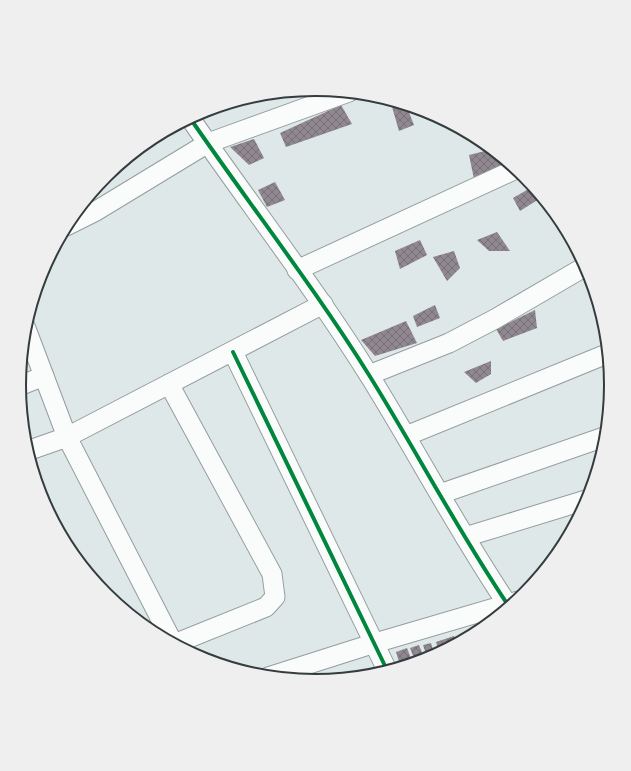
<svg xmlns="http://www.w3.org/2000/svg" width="631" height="771" viewBox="0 0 631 771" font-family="Mulish,sans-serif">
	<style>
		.building { fill: url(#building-cross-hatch) }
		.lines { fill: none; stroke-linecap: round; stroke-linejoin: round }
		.minor-casing { stroke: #959d9d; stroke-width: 21 }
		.minor { stroke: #fafcfc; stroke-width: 19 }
		.cycleway-casing { stroke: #fff; stroke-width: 6 }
		.cycleway { stroke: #00873e; stroke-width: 4 }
		.rim { fill: none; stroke: #353c3d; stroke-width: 2 }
	</style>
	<defs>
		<pattern id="building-cross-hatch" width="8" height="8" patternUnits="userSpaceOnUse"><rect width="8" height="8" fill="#908791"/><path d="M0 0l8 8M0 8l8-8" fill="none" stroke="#767078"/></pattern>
	</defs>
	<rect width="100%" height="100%" fill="#dee8e8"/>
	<!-- building -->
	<g class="building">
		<polygon points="316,89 324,90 326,94 309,97 306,90"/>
		<polygon points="390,100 406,105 414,125 399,131"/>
		<polygon points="341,105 352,124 286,147 280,133"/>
		<polygon points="254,139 264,158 249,165 230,147"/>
		<polygon points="493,149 513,166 474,179 469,155"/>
		<polygon points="275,182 285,200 267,207 258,190"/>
		<polygon points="532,187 539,199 520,211 513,198"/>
		<polygon points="497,232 510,251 489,251 477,240"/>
		<polygon points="420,240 427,255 400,269 395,251"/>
		<polygon points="454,251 460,268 447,281 433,257"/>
		<polygon points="435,305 440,318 417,327 413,316"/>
		<polygon points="535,310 537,328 503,341 496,329"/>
		<polygon points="406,321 417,343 375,356 361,340"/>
		<polygon points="491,361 491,374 476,383 464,372"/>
		<polygon points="473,632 474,635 461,642 459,637"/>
		<polygon points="454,636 457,644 439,651 436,642"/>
		<polygon points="431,643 435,656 428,660 423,645"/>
		<polygon points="419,645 425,660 416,663 410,648"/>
		<polygon points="407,648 413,664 401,668 396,652"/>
		<polygon points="331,677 332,680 317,682 316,681"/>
	</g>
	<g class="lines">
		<defs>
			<g id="minor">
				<path d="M 190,118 C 249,204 314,287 369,375 C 417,452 459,533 510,608"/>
				<polyline points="66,226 96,211 208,143 349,92"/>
				<polyline points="297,270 516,169"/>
				<polyline points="25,326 67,437 174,645"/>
				<polyline points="233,352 388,672"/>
				<polyline points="369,375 449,343 495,319 586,266"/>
				<polyline points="169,384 272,574 275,597 266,607 174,644"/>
				<polyline points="19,386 44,376"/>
				<polyline points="406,436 609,353"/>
				<polyline points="27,451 67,437 323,304"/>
				<polyline points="440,494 607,436"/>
				<polyline points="465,537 589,499"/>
				<polyline points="268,677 375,643 518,601"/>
			</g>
		</defs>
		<!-- minor casing -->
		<use href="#minor" class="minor-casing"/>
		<!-- minor -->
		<use href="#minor" class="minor"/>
		<defs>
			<g id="cycleway">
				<path d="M 190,118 C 249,204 314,287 369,375 C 417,452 459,533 510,608"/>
				<polyline points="233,352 388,672"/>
			</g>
		</defs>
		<!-- cycleway casing -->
		<use href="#cycleway" class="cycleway-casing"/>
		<!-- cycleway -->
		<use href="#cycleway" class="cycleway"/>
	</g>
	<!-- crop -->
	<path d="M0 0H631V771H0ZM26 385a289 289 0 1 1 578 0a289 289 0 1 1-578 0Z" fill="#efefef" fill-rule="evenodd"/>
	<path class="rim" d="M26 385a289 289 0 1 1 578 0a289 289 0 1 1-578 0Z"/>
</svg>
